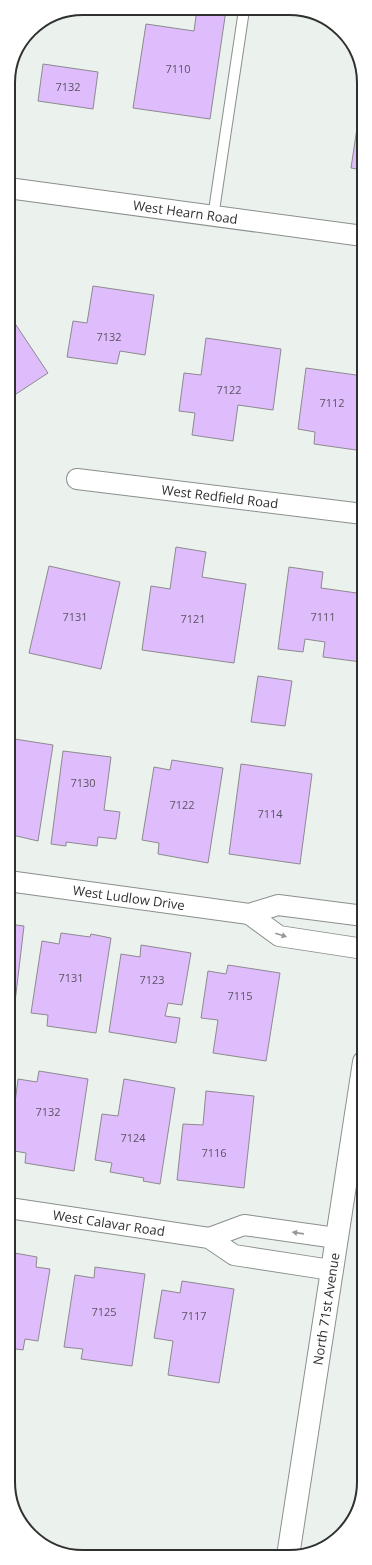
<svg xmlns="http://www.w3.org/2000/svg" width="372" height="1565" viewBox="0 0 372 1565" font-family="'Open Sans',sans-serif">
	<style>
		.building { fill: #dfbdfc; stroke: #8c8a8f }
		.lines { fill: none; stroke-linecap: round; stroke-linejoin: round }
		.service-casing { stroke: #8a908c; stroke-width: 12 }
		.minor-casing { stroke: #8a908c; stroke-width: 22 }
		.tertiary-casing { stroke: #8a908c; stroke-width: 24 }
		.service { stroke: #fff; stroke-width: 10 }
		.minor { stroke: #fff; stroke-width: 20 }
		.tertiary { stroke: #fff; stroke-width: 22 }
		.oneway { fill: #979897 }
		.labels { text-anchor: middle; stroke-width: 3; stroke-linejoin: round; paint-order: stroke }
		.number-label { font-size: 11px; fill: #5b5462 }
		.street-label { font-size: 13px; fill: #2f312f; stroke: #fff }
		.rim { fill: none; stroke: #2f312f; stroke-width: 2 }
	</style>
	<rect width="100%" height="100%" fill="#ebf1ed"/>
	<!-- building -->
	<g class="building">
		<polygon points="83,8 111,8 111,15 75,10"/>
		<polygon points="197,9 226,10 210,119 133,108 146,24 194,31"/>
		<polygon points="43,64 98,72 93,109 38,101"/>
		<polygon points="357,128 363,129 363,170 351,168"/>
		<polygon points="93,286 154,295 145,355 120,351 117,364 67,357 73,321 87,323"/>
		<polygon points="8,313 48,373 16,394 8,382"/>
		<polygon points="206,338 281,349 273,410 238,405 233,441 192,435 195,413 179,411 184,373 201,375"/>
		<polygon points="306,368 363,376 363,451 314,444 315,432 298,429"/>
		<polygon points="176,547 206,552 202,577 246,584 234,663 142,650 151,586 170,589"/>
		<polygon points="49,566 120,582 101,669 29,653"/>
		<polygon points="289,567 323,572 321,588 364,594 364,644 361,662 323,657 325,642 305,639 303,652 278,649"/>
		<polygon points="258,676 292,681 285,726 251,722"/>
		<polygon points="8,738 53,745 38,841 8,834"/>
		<polygon points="63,751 111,757 104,810 120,812 116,839 98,837 97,846 66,842 66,846 51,844"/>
		<polygon points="172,760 223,768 208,863 158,854 159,843 142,840 154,767 170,770"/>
		<polygon points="241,764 312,774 300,864 229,854"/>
		<polygon points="8,924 24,926 13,1019 9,1019"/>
		<polygon points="61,933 90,937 91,934 111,938 96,1033 47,1026 48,1015 31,1013 42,941 59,944"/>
		<polygon points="141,945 191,953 182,1005 168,1003 165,1016 180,1018 176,1043 109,1032 121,954 140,957"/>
		<polygon points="228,965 280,973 266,1061 213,1053 218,1020 201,1018 208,971 226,974"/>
		<polygon points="39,1071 88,1079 74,1171 25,1163 26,1153 9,1150 18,1079 37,1082"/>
		<polygon points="124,1079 175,1088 160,1184 143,1181 144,1178 110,1172 112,1163 95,1160 102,1114 118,1116"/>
		<polygon points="206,1091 254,1096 244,1188 177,1180 183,1124 203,1125"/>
		<polygon points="9,1252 37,1257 36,1267 50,1269 38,1341 25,1339 23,1350 9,1348"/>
		<polygon points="95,1267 145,1274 132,1366 81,1359 83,1349 64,1347 75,1275 94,1278"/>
		<polygon points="182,1281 234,1289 219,1383 168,1375 173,1341 154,1338 162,1290 180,1293"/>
	</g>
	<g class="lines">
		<defs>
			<polyline id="service" points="213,217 244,10"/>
			<g id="minor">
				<path id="s1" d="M 8,188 L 363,236"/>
				<path id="s2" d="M 77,479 L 363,514"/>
				<path id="s3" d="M 8,881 L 249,914 L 278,905 L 364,916"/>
				<polyline points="249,914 279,936 364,949"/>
				<path id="s4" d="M 9,1208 L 209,1238 L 234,1255 L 331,1270"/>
				<polyline points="209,1238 244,1225 336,1238"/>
			</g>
			<g id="tertiary">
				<path id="s5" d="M 288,1556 L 364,1062"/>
			</g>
		</defs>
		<!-- service casing -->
		<use href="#service" class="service-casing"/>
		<!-- minor casing -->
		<use href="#minor" class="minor-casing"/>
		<!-- tertiary casing -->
		<use href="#tertiary" class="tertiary-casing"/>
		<!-- service -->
		<use href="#service" class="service"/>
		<!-- minor -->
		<use href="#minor" class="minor"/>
		<!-- tertiary -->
		<use href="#tertiary" class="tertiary"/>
	</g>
	<!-- one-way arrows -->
	<defs><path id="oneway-solid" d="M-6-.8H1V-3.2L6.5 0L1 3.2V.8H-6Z"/></defs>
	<g class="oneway">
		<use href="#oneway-solid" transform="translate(281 935) rotate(18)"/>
		<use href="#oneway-solid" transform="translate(298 1233) rotate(-172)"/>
	</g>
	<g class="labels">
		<!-- number labels -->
		<g class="number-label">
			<text x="178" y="73">7110</text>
			<text x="68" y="91">7132</text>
			<text x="109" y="341">7132</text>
			<text x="229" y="394">7122</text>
			<text x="332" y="407">7112</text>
			<text x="75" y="621">7131</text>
			<text x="323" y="621">7111</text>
			<text x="193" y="623">7121</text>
			<text x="83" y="787">7130</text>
			<text x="182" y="809">7122</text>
			<text x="270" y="818">7114</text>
			<text x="71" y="982">7131</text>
			<text x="152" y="984">7123</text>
			<text x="240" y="1000">7115</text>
			<text x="48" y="1116">7132</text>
			<text x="133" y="1142">7124</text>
			<text x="214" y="1157">7116</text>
			<text x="104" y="1316">7125</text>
			<text x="194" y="1320">7117</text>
		</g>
		<!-- street labels -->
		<g class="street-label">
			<text dy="5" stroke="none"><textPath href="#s1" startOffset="179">West Hearn Road</textPath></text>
			<text dy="5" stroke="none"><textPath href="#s2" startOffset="144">West Redfield Road</textPath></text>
			<text dy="5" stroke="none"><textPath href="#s3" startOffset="122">West Ludlow Drive</textPath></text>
			<text dy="5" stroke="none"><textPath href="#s4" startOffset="101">West Calavar Road</textPath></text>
			<text dy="5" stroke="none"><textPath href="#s5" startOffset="250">North 71st Avenue</textPath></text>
		</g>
	</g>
	<!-- crop -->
	<path d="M0 0H372V1565H0ZM83 15H289A68 68 0 0 1 357 83V1482A68 68 0 0 1 289 1550H83A68 68 0 0 1 15 1482V83A68 68 0 0 1 83 15Z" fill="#fff" fill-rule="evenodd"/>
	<path class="rim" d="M83 15H289A68 68 0 0 1 357 83V1482A68 68 0 0 1 289 1550H83A68 68 0 0 1 15 1482V83A68 68 0 0 1 83 15Z"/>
</svg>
